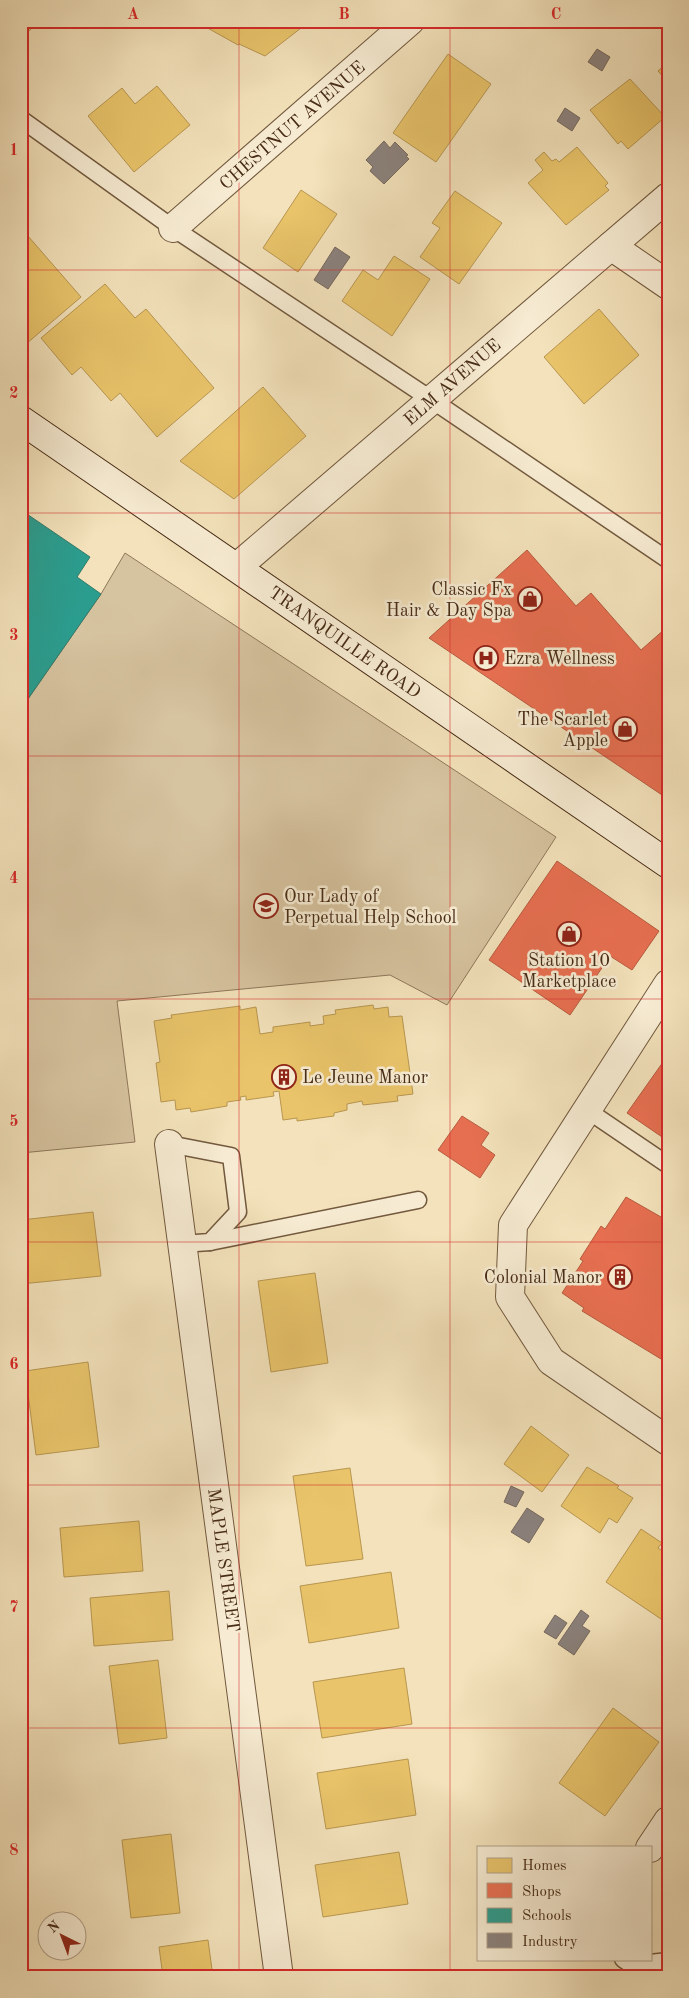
<svg xmlns="http://www.w3.org/2000/svg" width="689" height="1998" viewBox="0 0 689 1998" font-family="'Old Standard TT',serif">
	<style>
		.green { fill: #d6c39f; stroke: #8e775a }
		.homes { fill: #e9c46a; stroke: #b89650 }
		.shops { fill: #e76f51; stroke: #b75b3f }
		.schools { fill: #2a9d8f; stroke: #337b6a }
		.industry { fill: #8a817c; stroke: #76675d }
		.lines { fill: none; stroke-linecap: round; stroke-linejoin: round }
		.service-casing { stroke: #72593e; stroke-width: 19 }
		.minor-casing { stroke: #72593e; stroke-width: 30 }
		.secondary-casing { stroke: #472b15; stroke-width: 30 }
		.service { stroke: #f7ecd3; stroke-width: 16 }
		.minor { stroke: #f7ecd3; stroke-width: 28 }
		.secondary { stroke: #f7ecd3; stroke-width: 28 }
		.grid { fill: none; stroke: #d62828; stroke-width: 1; stroke-opacity: 0.55 }
		.labels { text-anchor: middle; stroke-width: 5; stroke-linejoin: round; paint-order: stroke }
		.street-label { font-size: 18px; fill: #472b15; stroke: #f7ecd3 }
		.poi-label { font-size: 18px; fill: #472b15; stroke: #f7ecd3; text-anchor: end }
		.neatline { fill: none; stroke: #d62828; stroke-width: 2 }
		.grid-label { font-size: 16px; text-anchor: middle; font-weight: bold; fill: #d62828 }
	</style>
	<rect width="100%" height="100%" fill="#f3e2bb"/>
	<filter id="stains"><feTurbulence type="fractalNoise" baseFrequency=".004" numOctaves="4"/><feColorMatrix values="0 0 0 0 .2 0 0 0 0 .09 0 0 0 0 .02 0 0 0 .5 -.17"/></filter>
	<radialGradient id="worn" r=".72"><stop offset=".6" stop-color="#630" stop-opacity="0"/><stop offset="1" stop-color="#630" stop-opacity=".3"/></radialGradient>
	<!-- green -->
	<polygon class="green" points="125,553 556,837 447,1005 390,975 117,1001 135,1142 21,1153 21,709 101,594"/>
	<!-- homes -->
	<g class="homes">
		<polygon points="21,21 40,21 21,38"/>
		<polygon points="195,21 310,21 265,56 239,44 238,45"/>
		<polygon points="448,54 491,84 436,162 393,133"/>
		<polygon points="668,62 668,82 658,71"/>
		<polygon points="630,79 665,117 628,149 621,141 618,144 590,110"/>
		<polygon points="157,86 190,125 134,172 88,116 122,88 135,104"/>
		<polygon points="577,147 608,183 605,186 609,190 566,225 528,183 543,170 535,160 544,152 552,161 556,159 559,162"/>
		<polygon points="301,190 337,214 298,272 263,248"/>
		<polygon points="455,191 502,223 459,284 420,257 440,228 432,223"/>
		<polygon points="21,228 81,297 26,344 21,339"/>
		<polygon points="394,256 430,279 392,336 342,301 363,270 378,280"/>
		<polygon points="105,284 135,318 146,309 214,388 157,437 120,393 111,401 81,367 72,375 41,338"/>
		<polygon points="599,309 639,355 584,404 544,357"/>
		<polygon points="263,387 306,436 234,499 180,461"/>
		<polygon points="373,1005 374,1009 388,1007 389,1017 402,1016 413,1094 397,1096 398,1101 363,1105 362,1101 347,1104 347,1110 334,1113 334,1116 297,1121 297,1118 283,1120 279,1091 273,1092 274,1096 246,1100 246,1096 240,1097 241,1100 227,1102 227,1106 191,1112 190,1108 176,1110 175,1100 161,1102 156,1063 160,1062 154,1021 172,1018 171,1015 240,1006 240,1010 256,1007 260,1034 273,1032 273,1027 310,1022 310,1026 324,1024 323,1016 336,1014 335,1010"/>
		<polygon points="93,1212 101,1276 21,1284 21,1220"/>
		<polygon points="315,1273 328,1363 271,1372 258,1281"/>
		<polygon points="88,1362 99,1447 36,1455 25,1371"/>
		<polygon points="531,1426 569,1455 542,1492 504,1464"/>
		<polygon points="587,1467 619,1486 617,1488 633,1498 617,1523 609,1518 600,1533 561,1506"/>
		<polygon points="350,1468 363,1559 306,1566 293,1476"/>
		<polygon points="139,1521 143,1571 64,1577 60,1528"/>
		<polygon points="641,1529 662,1543 658,1548 668,1555 668,1608 661,1619 606,1582"/>
		<polygon points="391,1572 399,1628 309,1643 300,1586"/>
		<polygon points="169,1591 173,1640 94,1646 90,1598"/>
		<polygon points="158,1660 167,1738 119,1744 109,1666"/>
		<polygon points="404,1668 412,1724 322,1738 313,1682"/>
		<polygon points="613,1708 659,1742 605,1816 559,1783"/>
		<polygon points="408,1759 416,1815 326,1829 317,1773"/>
		<polygon points="171,1834 180,1913 131,1918 122,1840"/>
		<polygon points="399,1852 408,1904 323,1917 315,1865"/>
		<polygon points="208,1940 213,1977 163,1977 159,1947"/>
	</g>
	<!-- shops -->
	<g class="shops">
		<polygon points="527,550 576,606 591,593 641,650 666,628 668,630 668,799 429,638"/>
		<polygon points="557,861 659,931 632,970 610,956 570,1015 489,960"/>
		<polygon points="668,1055 668,1141 627,1113"/>
		<polygon points="462,1116 489,1133 481,1145 495,1155 480,1178 438,1150"/>
		<polygon points="626,1197 668,1221 668,1359 666,1362 582,1311 584,1308 562,1293 583,1261 580,1259 601,1226 605,1229"/>
	</g>
	<!-- schools -->
	<polygon class="schools" points="21,510 90,557 77,577 101,594 21,709"/>
	<!-- industry -->
	<g class="industry">
		<polygon points="597,49 610,57 602,71 588,62"/>
		<polygon points="565,108 580,118 572,131 557,121"/>
		<polygon points="384,141 390,148 395,142 408,155 406,156 409,159 384,184 370,171 373,167 366,160"/>
		<polygon points="335,247 350,257 328,289 314,280"/>
		<polygon points="511,1486 524,1492 516,1507 504,1502"/>
		<polygon points="527,1508 544,1519 529,1543 511,1532"/>
		<polygon points="581,1610 589,1616 582,1626 590,1631 574,1655 558,1644"/>
		<polygon points="555,1615 567,1623 556,1639 544,1632"/>
	</g>
	<g class="lines">
		<defs>
			<g id="service">
				<polyline points="21,119 173,228 432,400 668,560"/>
				<polyline points="587,1110 668,1165"/>
				<polyline points="169,1144 231,1156 238,1212 210,1242 182,1244"/>
				<polyline points="210,1242 418,1200"/>
				<polyline points="623,1959 632,1965 668,1961"/>
			</g>
			<g id="minor">
				<polyline points="173,228 410,21"/>
				<polyline points="611,246 668,285"/>
				<polyline points="237,567 668,197"/>
				<polyline points="668,984 513,1225 510,1297 551,1361 668,1441"/>
				<polyline points="169,1144 279,1977"/>
				<polyline points="650,1848 668,1821"/>
			</g>
			<polyline id="secondary" points="21,420 668,864"/>
		</defs>
		<!-- service casing -->
		<use href="#service" class="service-casing"/>
		<!-- minor casing -->
		<use href="#minor" class="minor-casing"/>
		<!-- secondary casing -->
		<use href="#secondary" class="secondary-casing"/>
		<!-- service -->
		<use href="#service" class="service"/>
		<!-- minor -->
		<use href="#minor" class="minor"/>
		<!-- secondary -->
		<use href="#secondary" class="secondary"/>
	</g>
	<!-- grid -->
	<path class="grid" d="M 239,21 L 239,1977M 450,21 L 450,1977M 21,270 L 668,270M 21,513 L 668,513M 21,756 L 668,756M 21,999 L 668,999M 21,1242 L 668,1242M 21,1485 L 668,1485M 21,1728 L 668,1728"/>
	<!-- icons -->
	<defs>
		<symbol id="shop-ring" viewBox="-11 -11 22 22"><circle r="9.5" fill="#f7ecd3" stroke="#8f2418" stroke-width="1.5"/><path d="M-5-2.5h2.3a2.7 3.5 0 0 1 5.4 0H5L5.5 6h-11ZM-1.5-2.5h3a1.5 2.3 0 0 0-3 0Z" fill="#8f2418"/></symbol>
		<symbol id="hospital-ring" viewBox="-11 -11 22 22"><circle r="9.5" fill="#f7ecd3" stroke="#8f2418" stroke-width="1.5"/><path d="M-5-5h3v3.5h4V-5h3V5h-3V1.5h-4V5h-3Z" fill="#8f2418"/></symbol>
		<symbol id="school-ring" viewBox="-11 -11 22 22"><circle r="9.5" fill="#f7ecd3" stroke="#8f2418" stroke-width="1.5"/><path d="M0-5L7-2L0 1L-7-2ZM-4 1L0 2.5L4 1V4Q0 6-4 4Z" fill="#8f2418"/></symbol>
		<symbol id="building-ring" viewBox="-11 -11 22 22"><circle r="9.5" fill="#f7ecd3" stroke="#8f2418" stroke-width="1.5"/><path d="M-4-6H4V6H1V3H-1V6H-4ZM-2.5-4.3h1.7v1.8h-1.7ZM.8-4.3h1.7v1.8H.8ZM-2.5-1h1.7V.8h-1.7ZM.8-1h1.7V.8H.8Z" fill="#8f2418"/></symbol>
	</defs>
	<g fill-rule="evenodd">
		<use href="#shop-ring" x="516" y="585" width="28" height="28"/>
		<use href="#hospital-ring" x="472" y="644" width="28" height="28"/>
		<use href="#shop-ring" x="611" y="715" width="28" height="28"/>
		<use href="#school-ring" x="252" y="892" width="28" height="28"/>
		<use href="#shop-ring" x="555" y="920" width="28" height="28"/>
		<use href="#building-ring" x="270" y="1063" width="28" height="28"/>
		<use href="#building-ring" x="606" y="1263" width="28" height="28"/>
	</g>
	<g class="labels">
		<!-- street labels -->
		<g class="street-label">
			<text transform="translate(292 125) rotate(-41)" y="6">CHESTNUT AVENUE</text>
			<text transform="translate(452 382) rotate(-41)" y="6">ELM AVENUE</text>
			<text transform="translate(345 642) rotate(35)" y="6">TRANQUILLE ROAD</text>
			<text transform="translate(224 1560) rotate(82)" y="6">MAPLE STREET</text>
		</g>
		<!-- poi labels -->
		<g class="poi-label">
			<text x="512" y="595">Classic Fx<tspan x="512" dy="21">Hair &amp; Day Spa</tspan></text>
			<text x="504" y="664" text-anchor="start">Ezra Wellness</text>
			<text x="608" y="725">The Scarlet<tspan x="608" dy="21">Apple</tspan></text>
			<text x="284" y="902" text-anchor="start">Our Lady of<tspan x="284" dy="21">Perpetual Help School</tspan></text>
			<text x="569" y="966" text-anchor="middle">Station 10<tspan x="569" dy="21">Marketplace</tspan></text>
			<text x="302" y="1083" text-anchor="start">Le Jeune Manor</text>
			<text x="602" y="1283">Colonial Manor</text>
		</g>
	</g>
	<!-- margin -->
	<rect width="689" height="1998" fill="none" stroke="#f3e2bb" stroke-width="55"/>
	<!-- legend -->
	<rect x="477" y="1846" width="175" height="115" fill="#f7ecd3" stroke="#b19f87"/>
	<rect x="487" y="1858" width="25" height="15" fill="#e9c46a" stroke="#b19f87"/>
	<text x="522" y="1870" font-size="15" fill="#472b15">Homes</text>
	<rect x="487" y="1883" width="25" height="15" fill="#e76f51" stroke="#b19f87"/>
	<text x="522" y="1896" font-size="15" fill="#472b15">Shops</text>
	<rect x="487" y="1908" width="25" height="15" fill="#2a9d8f" stroke="#b19f87"/>
	<text x="522" y="1920" font-size="15" fill="#472b15">Schools</text>
	<rect x="487" y="1933" width="25" height="15" fill="#8a817c" stroke="#b19f87"/>
	<text x="522" y="1946" font-size="15" fill="#472b15">Industry</text>
	<!-- north arrow -->
	<g transform="translate(62 1936) rotate(318)"><circle r="24" fill="#f7ecd3" stroke="#b19f87"/>
	<path d="M0-4L9 19L0 12L-9 19Z" fill="#8f2418"/>
	<text y="-8" font-size="14" font-weight="bold" text-anchor="middle" fill="#472b15">N</text>
	</g>
	<rect x="28" y="28" width="634" height="1942" class="neatline"/>
	<g class="grid-label">
		<text x="133" y="19">A</text>
		<text x="344" y="19">B</text>
		<text x="556" y="19">C</text>
		<text x="14" y="155">1</text>
		<text x="14" y="398">2</text>
		<text x="14" y="640">3</text>
		<text x="14" y="883">4</text>
		<text x="14" y="1126">5</text>
		<text x="14" y="1369">6</text>
		<text x="14" y="1612">7</text>
		<text x="14" y="1855">8</text>
	</g>
	<rect width="100%" height="100%" filter="url(#stains)"/>
	<rect width="100%" height="100%" fill="url(#worn)"/>
</svg>
